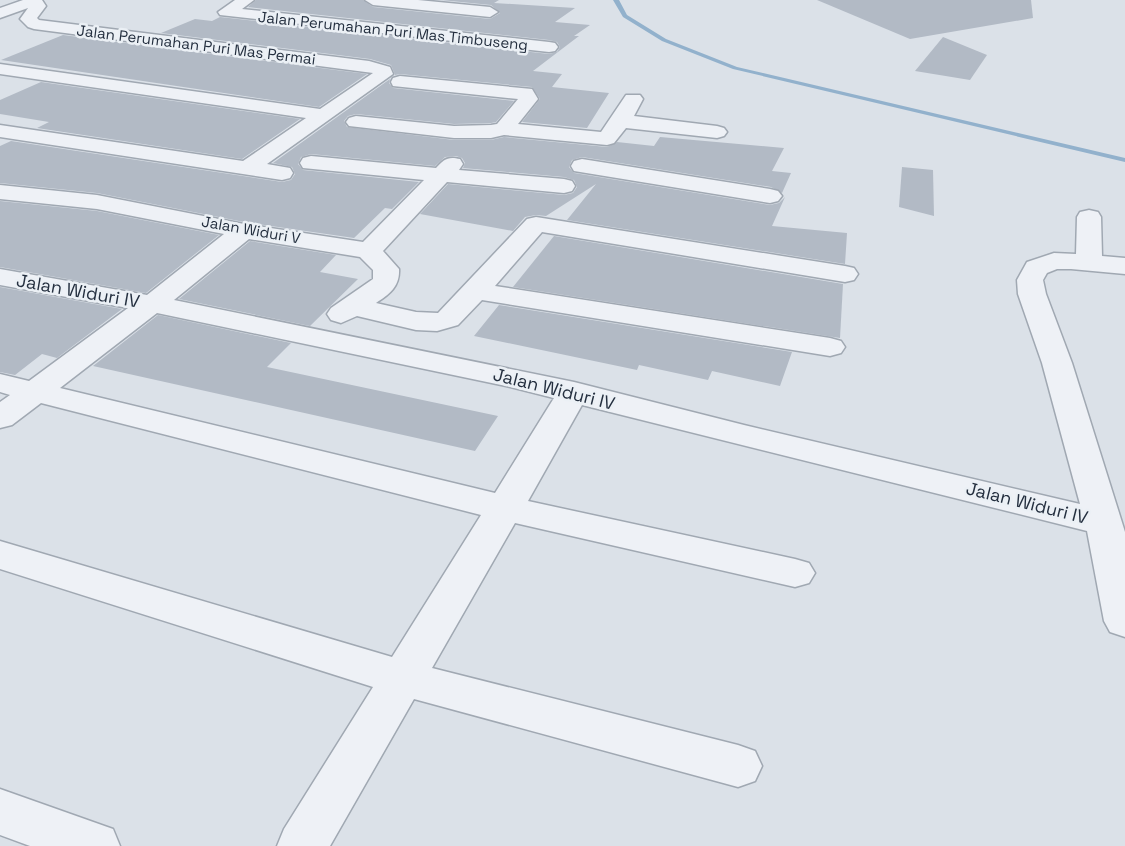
<svg xmlns="http://www.w3.org/2000/svg" width="1125" height="846" viewBox="0 0 1125 846" font-family="'Space Grotesk',sans-serif">
	<style>
		.lines { fill: none; stroke-linecap: round; stroke-linejoin: round }
		.stream { fill: #92b1cc; fill-rule: evenodd }
		.building { fill: #b2bac5 }
		.street-casing { stroke: #a0a8b2; stroke-width: 3 }
		.street { fill: #eef1f6; fill-rule: evenodd }
		.labels { text-anchor: middle; stroke-width: 5; stroke-linejoin: round; paint-order: stroke }
		.far-street-label { font-size: 15px; fill: #242f3f; stroke: #ebf0f5 }
		.street-label { font-size: 18px; fill: #242f3f; stroke: #ebf0f5 }
	</style>
	<rect width="100%" height="100%" fill="#dbe1e8"/>
	<g class="lines">
		<!-- stream -->
		<polygon class="stream" points="613,0 619,0 627,15 666,39 737,67 1125,158 1125,162 733,69 662,41 623,17"/>
	</g>
	<!-- building -->
	<g class="building">
		<polygon points="256,0 363,0 373,7 490,19 500,13 491,5 441,0 499,0 494,3 575,8 555,22 590,25 574,36 579,36 533,71 562,74 552,87 609,93 587,128 522,122 540,99 532,87 400,74 395,75 391,65 370,59 161,33 195,19 212,21 220,17 549,54 557,52 560,47 557,42 549,40 248,7"/>
		<polygon points="817,0 1031,0 1033,18 910,39"/>
		<polygon points="63,35 367,74 319,107 1,60"/>
		<polygon points="943,37 987,55 970,80 915,71"/>
		<polygon points="390,79 389,83 393,88 514,101 496,122 491,123 454,124 356,114 348,116 344,121 347,127 454,140 491,140 504,137 607,147 617,142 654,146 660,137 784,148 772,171 791,173 782,193 771,187 582,157 572,160 569,167 574,173 770,205 779,203 785,197 772,226 847,233 845,264 567,220 596,184 546,216 536,215 525,217 513,231 420,214 448,184 564,195 573,193 577,187 574,180 564,177 463,168 465,163 462,158 456,156 445,157 435,166 311,154 301,157 298,164 303,170 419,182 392,209 385,208 354,238 244,222 97,193 0,183 0,146 11,141 282,182 291,180 295,174 292,167 273,163"/>
		<polygon points="41,82 300,119 242,159 37,128 49,122 0,114 0,100"/>
		<polygon points="902,167 933,170 934,216 899,207"/>
		<polygon points="0,201 97,211 219,235 146,293 0,267"/>
		<polygon points="554,236 843,284 840,338 513,287"/>
		<polygon points="250,241 336,255 320,272 358,279 310,326 179,299"/>
		<polygon points="0,287 122,309 57,358 42,354 15,375 0,372"/>
		<polygon points="499,305 792,352 780,386 712,371 708,380 639,365 637,370 474,336"/>
		<polygon points="158,315 291,343 267,367 498,416 475,451 93,366"/>
	</g>
	<g class="lines">
		<defs>
			<g id="street">
				<polygon points="23,0 42,0 46,6 37,18 39,20 369,61 390,67 393,74 267,164 290,168 293,173 290,178 282,180 0,137 0,125 243,161 306,118 0,74 0,64 320,109 373,73 34,29 28,27 20,19 28,8 0,18 0,8"/>
				<polygon points="235,0 254,0 242,9 549,42 555,43 558,47 555,51 549,52 220,15 218,12"/>
				<polygon points="365,0 418,0 490,7 498,12 490,17 373,5"/>
				<polygon points="400,76 532,89 538,99 518,124 601,132 626,95 640,95 643,99 634,116 717,126 724,128 727,132 724,136 717,138 626,128 614,143 607,145 504,135 491,138 454,138 349,126 346,122 349,118 356,116 454,126 491,125 497,124 518,99 393,86 391,82 393,78"/>
				<path d="M 311,156 L 436,168 C 444,159 448,156 460,159 L 463,164 L 459,170 L 564,179 L 572,181 L 575,186 L 572,191 L 564,193 L 447,182 L 383,251 L 399,269 C 400,286 390,294 376,303 L 416,312 L 438,313 L 527,219 L 536,217 L 845,266 L 854,268 L 858,274 L 854,280 L 845,282 L 542,232 L 495,286 L 830,338 L 841,341 L 845,347 L 841,353 L 830,356 L 482,300 L 458,325 L 437,331 L 416,330 L 357,316 L 341,323 L 331,320 L 327,314 L 331,308 L 373,279 L 373,270 L 360,257 L 249,239 L 174,300 L 574,382 L 744,425 L 1080,504 L 1042,363 L 1018,294 L 1017,280 L 1027,262 L 1054,253 L 1076,254 L 1077,217 L 1080,212 L 1089,210 L 1098,212 L 1101,217 L 1102,256 L 1125,258 L 1125,274 L 1071,269 L 1057,269 L 1047,273 L 1043,280 L 1046,294 L 1072,363 L 1125,532 L 1125,637 L 1110,632 L 1104,621 L 1087,531 L 582,405 L 528,501 L 795,559 L 809,563 L 815,573 L 809,583 L 795,587 L 515,523 L 432,668 L 738,745 L 755,751 L 762,766 L 755,781 L 738,787 L 414,699 L 330,846 L 277,846 L 284,829 L 373,687 L 0,569 L 0,541 L 392,657 L 481,515 L 41,403 L 12,425 L 0,428 L 0,402 L 10,395 L 0,392 L 0,374 L 29,381 L 128,308 L 0,285 L 0,269 L 147,295 L 224,234 L 97,209 L 0,199 L 0,185 L 97,195 L 244,224 L 363,242 L 424,180 L 303,168 L 300,163 L 303,158 ZM 157,313 L 506,386 L 554,398 L 495,493 L 60,388 Z"/>
				<polygon points="582,159 770,189 778,191 782,196 778,201 770,203 574,171 571,166 574,161"/>
				<polygon points="0,789 113,829 120,846 30,846 0,835"/>
			</g>
		</defs>
		<!-- street casing -->
		<use href="#street" class="street-casing"/>
		<!-- street -->
		<use href="#street" class="street"/>
	</g>
	<g class="labels">
		<!-- far-street labels -->
		<g class="far-street-label">
			<text transform="translate(393 31) rotate(6)" y="5">Jalan Perumahan Puri Mas Timbuseng</text>
			<text transform="translate(196 45) rotate(7)" y="5">Jalan Perumahan Puri Mas Permai</text>
			<text transform="translate(251 230) rotate(10)" y="5">Jalan Widuri V</text>
		</g>
		<!-- street labels -->
		<g class="street-label">
			<text transform="translate(78 291) rotate(10)" y="6">Jalan Widuri IV</text>
			<text transform="translate(554 389) rotate(14)" y="6">Jalan Widuri IV</text>
			<text transform="translate(1027 503) rotate(14)" y="6">Jalan Widuri IV</text>
		</g>
	</g>
</svg>
